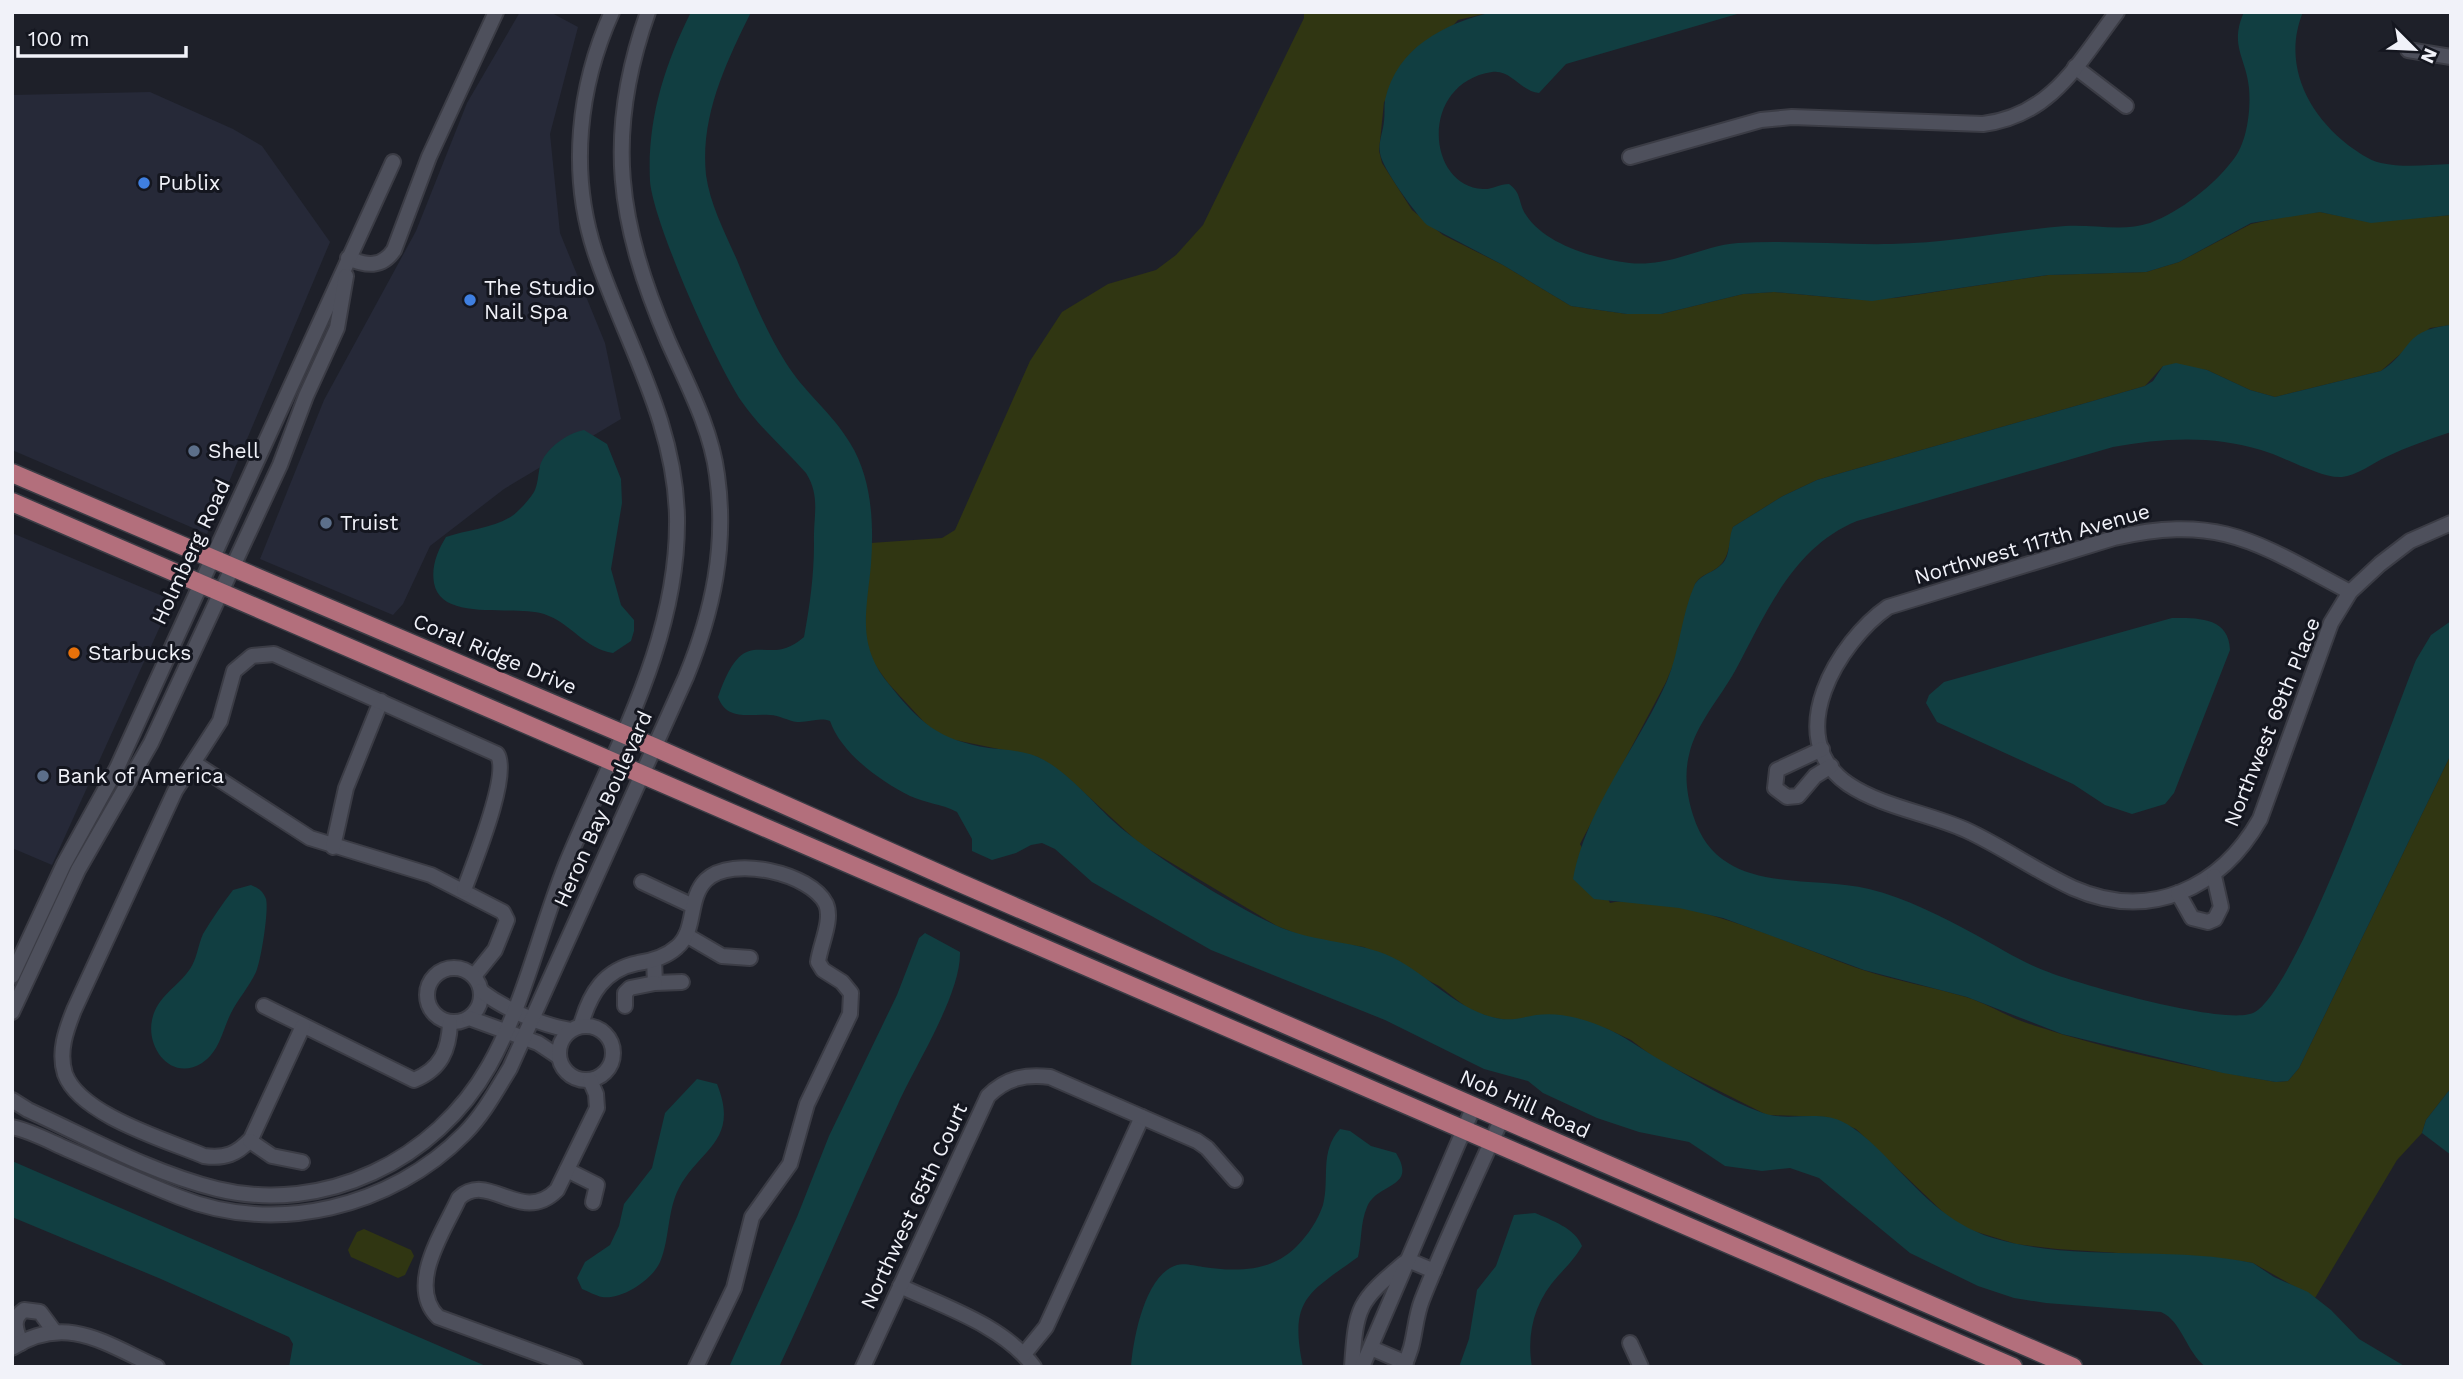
<svg xmlns="http://www.w3.org/2000/svg" width="2463" height="1379" viewBox="0 0 2463 1379" font-family="'Work Sans',sans-serif">
	<style>
		.built { fill: #262938 }
		.green { fill: #303612 }
		.water { fill: #113e41 }
		.lines { fill: none; stroke-linecap: round; stroke-linejoin: round }
		.minor-casing { stroke: #3b3c45; stroke-width: 18 }
		.major-casing { stroke: #3b3c45; stroke-width: 21 }
		.minor { stroke: #4e505c; stroke-width: 14 }
		.major { stroke: #b36f7c; stroke-width: 18 }
		.shop-dot { fill: #3f7fe0; stroke: #14161f; stroke-width: 2.5 }
		.service-dot { fill: #5c6f8a; stroke: #14161f; stroke-width: 2.5 }
		.food-dot { fill: #e8710a; stroke: #14161f; stroke-width: 2.5 }
		.labels { text-anchor: middle; stroke-width: 6; stroke-linejoin: round; paint-order: stroke }
		.poi-label { font-size: 21px; fill: #f1f2f9; stroke: #14161f; text-anchor: start }
		.street-label { font-size: 21px; fill: #f1f2f9; stroke: #14161f }
	</style>
	<rect width="100%" height="100%" fill="#1e2029"/>
	<!-- built -->
	<g class="built">
		<polygon points="520,12 550,12 578,27 550,134 560,233 605,343 621,419 504,489 430,546 403,604 393,615 260,559 324,400 416,231 467,103"/>
		<polygon points="150,92 233,129 262,146 330,242 207,534 12,450 12,95"/>
		<polygon points="12,533 172,600 52,865 12,848"/>
	</g>
	<!-- green -->
	<g class="green">
		<path d="M 1304,12 L 1492,12 L 1458,20 L 1384,102 L 1379,151 L 1382,163 L 1412,210 L 1443,235 L 1503,265 L 1571,306 L 1627,314 L 1661,314 L 1743,294 L 1774,292 L 1849,299 L 1895,298 L 2048,275 L 2146,272 L 2179,262 L 2251,224 L 2292,215 L 2320,212 L 2371,222 L 2451,215 L 2451,325 L 2430,328 L 2381,371 L 2275,397 L 2250,390 L 2207,370 L 2163,366 L 2145,386 L 1817,480 L 1783,496 L 1733,527 C 1729,543 1730,561 1714,570 C 1706,575 1701,575 1695,584 L 1679,651 L 1666,682 L 1580,844 L 1610,903 C 1676,890 1798,948 1863,970 C 1897,981 1932,987 1966,997 C 1986,1003 2004,1015 2024,1022 C 2106,1050 2191,1067 2276,1082 L 2288,1081 L 2299,1068 L 2451,754 L 2451,1088 L 2426,1120 L 2422,1133 L 2397,1160 L 2315,1298 L 2253,1263 L 2240,1261 L 2057,1249 L 2016,1244 L 1967,1229 L 1946,1215 L 1856,1129 L 1827,1117 L 1767,1115 L 1656,1059 L 1631,1040 L 1605,1028 L 1540,1015 L 1511,1021 L 1490,1017 L 1470,1010 L 1439,986 L 1364,947 L 1310,939 L 1277,926 L 1140,844 L 1065,775 L 1038,757 L 950,739 L 936,733 L 923,721 L 888,683 L 873,662 L 865,641 L 863,617 L 871,543 L 942,538 L 955,530 L 1030,361 L 1062,312 L 1108,284 L 1156,270 L 1176,255 L 1203,225 L 1304,18 Z"/>
		<polygon points="364,1229 411,1250 414,1256 405,1275 398,1278 351,1257 348,1250 357,1232"/>
	</g>
	<!-- water -->
	<g class="water">
		<path d="M 691,12 L 751,12 C 726,63 700,116 706,175 C 710,204 725,233 737,260 C 751,295 766,331 786,363 C 804,392 833,414 850,443 C 872,478 874,524 871,564 C 867,610 856,644 888,683 C 919,722 938,740 989,748 C 1008,750 1028,751 1044,760 C 1074,777 1096,807 1121,828 C 1163,862 1227,902 1275,925 C 1311,942 1349,940 1385,954 C 1424,970 1451,1006 1492,1017 C 1509,1022 1519,1018 1536,1015 C 1559,1012 1582,1018 1603,1027 C 1625,1036 1642,1050 1662,1061 C 1694,1079 1728,1101 1763,1113 C 1789,1122 1816,1110 1841,1121 C 1858,1129 1873,1144 1886,1157 C 1918,1190 1947,1224 1993,1238 C 2077,1263 2168,1245 2253,1263 L 2274,1277 L 2308,1292 L 2331,1310 L 2359,1339 L 2406,1367 L 2206,1367 C 2186,1352 2182,1321 2161,1312 L 2046,1303 L 2014,1298 L 1978,1286 L 1910,1253 L 1819,1178 L 1790,1168 L 1762,1171 L 1725,1166 L 1689,1142 L 1639,1132 L 1597,1118 L 1543,1093 L 1528,1081 L 1484,1069 L 1385,1020 L 1211,950 L 1092,882 L 1055,849 L 1042,843 L 1031,845 L 1016,853 L 992,860 L 972,851 L 972,839 L 957,812 C 942,804 925,803 910,796 C 880,781 841,753 830,721 C 818,717 809,723 797,722 C 788,721 779,715 770,715 C 751,713 727,722 718,697 C 746,616 765,672 804,637 C 810,605 814,575 814,543 C 813,516 821,497 806,473 C 785,449 760,428 742,402 C 717,366 653,222 650,181 C 647,120 664,66 691,12 Z"/>
		<path d="M 1492,12 L 1744,12 L 1566,64 L 1539,93 C 1520,91 1511,69 1492,72 C 1419,83 1426,186 1483,189 C 1491,190 1500,184 1509,184 C 1522,193 1518,203 1526,215 C 1540,237 1573,251 1598,257 C 1615,261 1632,265 1650,263 C 1680,261 1708,245 1738,243 C 1789,240 1840,245 1891,244 C 1949,243 2008,231 2065,226 C 2093,224 2123,232 2150,223 C 2181,211 2213,186 2233,160 C 2247,143 2251,110 2249,88 C 2246,57 2229,46 2244,12 L 2303,12 C 2282,63 2307,113 2348,145 C 2358,152 2368,160 2381,163 C 2403,168 2428,165 2451,164 L 2451,215 L 2371,223 L 2320,212 L 2251,223 L 2179,262 L 2146,272 L 2048,275 L 1872,301 L 1774,292 L 1743,294 L 1661,314 L 1627,314 L 1571,306 L 1503,265 L 1427,225 C 1415,213 1382,168 1380,153 C 1378,143 1383,132 1384,121 C 1385,114 1384,107 1385,100 C 1397,47 1444,24 1492,12 Z"/>
		<path d="M 2451,325 L 2451,432 C 2429,439 2407,447 2386,457 C 2373,463 2356,476 2342,477 C 2322,479 2283,456 2261,450 C 2212,435 2162,438 2113,447 L 1857,521 C 1793,547 1766,613 1735,671 C 1720,698 1696,724 1689,755 C 1684,775 1687,796 1693,815 C 1718,897 1806,874 1869,889 C 1906,898 1943,917 1976,935 C 1998,947 2020,961 2043,970 C 2074,983 2230,1028 2255,1012 C 2300,985 2391,722 2416,660 L 2431,635 L 2451,621 L 2451,754 L 2299,1068 L 2288,1081 L 2276,1082 L 2223,1073 L 2062,1034 L 1967,997 L 1864,970 L 1723,918 L 1679,908 L 1594,899 L 1573,879 C 1586,808 1638,747 1667,681 C 1680,650 1681,615 1695,584 C 1703,573 1713,573 1722,564 C 1731,556 1728,538 1733,527 L 1783,496 L 1817,480 L 2145,386 L 2153,381 L 2163,366 L 2176,363 L 2207,370 L 2250,390 L 2275,397 L 2381,371 C 2415,349 2401,331 2451,325 Z"/>
		<path d="M 584,430 L 607,444 L 621,479 L 622,503 L 611,569 L 621,605 L 634,620 L 634,631 L 631,641 L 613,653 C 585,649 571,623 544,614 C 514,604 441,623 434,583 C 431,566 438,550 446,537 C 466,530 494,528 512,516 C 519,511 529,500 534,492 C 538,485 538,474 540,466 C 545,449 567,433 584,430 Z"/>
		<path d="M 2172,618 C 2198,618 2229,617 2230,650 L 2174,793 L 2165,804 L 2132,814 L 2105,805 L 2073,784 L 1937,722 L 1926,703 L 1929,695 L 1944,682 Z"/>
		<path d="M 251,885 C 258,888 263,891 266,899 C 269,910 261,961 256,972 C 249,987 238,999 231,1013 C 222,1031 220,1051 202,1063 C 172,1082 146,1049 152,1020 C 157,996 177,988 190,969 C 197,959 198,945 203,934 C 212,919 222,904 233,890 Z"/>
		<path d="M 925,933 L 960,952 C 961,994 916,1064 898,1104 C 857,1191 820,1280 779,1367 L 729,1367 L 797,1217 L 829,1136 L 897,995 L 919,938 Z"/>
		<path d="M 697,1079 L 717,1084 C 740,1141 700,1149 679,1188 C 667,1211 670,1239 660,1262 C 652,1280 622,1300 602,1297 C 596,1296 588,1291 582,1289 L 577,1278 L 585,1262 L 610,1245 L 619,1226 L 624,1204 L 652,1168 L 665,1113 Z"/>
		<polygon points="2451,1088 2451,1155 2422,1133 2426,1120"/>
		<path d="M 1340,1129 L 1350,1131 L 1371,1146 L 1396,1153 C 1418,1189 1377,1182 1367,1207 C 1360,1224 1362,1240 1358,1257 C 1307,1294 1289,1299 1303,1367 L 1131,1367 C 1133,1339 1145,1274 1177,1265 C 1184,1263 1196,1266 1203,1267 C 1236,1272 1272,1272 1297,1246 C 1308,1235 1318,1220 1323,1205 C 1330,1179 1319,1152 1340,1129 Z"/>
		<polygon points="12,1161 488,1367 289,1367 293,1344 289,1337 161,1279 12,1217"/>
		<path d="M 1535,1213 C 1551,1220 1575,1228 1582,1246 C 1575,1258 1568,1265 1558,1276 C 1535,1301 1526,1333 1532,1367 L 1459,1367 L 1469,1339 L 1477,1290 L 1496,1266 L 1514,1215 Z"/>
	</g>
	<g class="lines">
		<defs>
			<g id="minor">
				<polyline points="2408,50 2451,57"/>
				<polyline points="2075,67 2126,106"/>
				<path d="M 1630,157 L 1761,120 L 1792,117 L 1983,124 C 2051,116 2079,62 2117,12"/>
				<path d="M 348,258 C 366,266 382,268 394,250 L 429,157 L 496,12"/>
				<path d="M 2350,592 C 2259,544 2221,513 2114,538 L 1888,607 C 1839,641 1780,737 1848,784 C 1882,807 1928,813 1966,830 C 2003,847 2036,871 2073,888 C 2150,922 2221,888 2260,819 L 2331,623 L 2350,592 L 2380,564 L 2410,541 L 2451,523"/>
				<polyline points="1822,749 1777,770 1775,788 1787,797 1798,796 1815,776 1831,766"/>
				<polyline points="194,763 310,838 431,875 503,912 507,920 495,950 474,976"/>
				<polyline points="333,847 346,788 381,701"/>
				<polyline points="642,882 693,906"/>
				<polyline points="2178,893 2192,918 2208,922 2215,919 2221,907 2214,876"/>
				<polyline points="686,935 722,956 750,958"/>
				<polyline points="654,960 655,983 682,982"/>
				<circle cx="454" cy="995" r="27"/>
				<polyline points="12,976 64,864 117,768 393,162"/>
				<path d="M 481,991 C 505,1009 540,1025 570,1030"/>
				<path d="M 264,1006 L 414,1080 C 441,1069 449,1050 450,1023"/>
				<polyline points="625,1006 625,993 630,988 655,983"/>
				<polyline points="12,1012 78,870 151,743 280,465 306,396 337,328 346,276"/>
				<polyline points="469,1018 538,1043 559,1057"/>
				<path d="M 581,1025 C 590,993 604,970 638,963 C 652,961 666,957 677,947 C 697,930 687,899 706,880 C 732,855 811,873 826,904 C 833,920 820,945 818,962 L 823,970 L 842,982 L 851,993 L 850,1014 L 807,1104 L 790,1164 L 752,1217 L 734,1288 L 696,1367"/>
				<circle cx="586" cy="1053" r="27"/>
				<path d="M 303,1026 L 251,1139 C 237,1154 225,1159 204,1156 C 166,1140 80,1115 65,1074 C 58,1052 66,1030 74,1010 L 175,791 L 220,721 L 234,671 L 252,656 L 274,654 L 497,754 C 511,774 473,865 464,890"/>
				<path d="M 12,1100 L 28,1110 C 89,1138 152,1173 217,1189 C 324,1215 436,1160 489,1066 C 524,1004 539,933 565,867 C 611,754 679,643 677,517 C 675,420 625,342 595,252 C 569,173 578,87 612,12"/>
				<path d="M 12,1127 C 31,1131 49,1141 67,1149 C 104,1165 141,1182 179,1197 C 276,1236 392,1207 464,1134 C 483,1115 496,1091 510,1068 L 686,677 C 713,611 727,546 717,475 C 711,428 687,384 668,341 C 618,224 604,135 648,12"/>
				<polyline points="250,1141 272,1156 302,1162"/>
				<polyline points="567,1170 597,1185 593,1202"/>
				<polyline points="1408,1260 1434,1271"/>
				<path d="M 900,1286 C 945,1307 1004,1326 1034,1367"/>
				<path d="M 21,1343 C 16,1330 11,1319 24,1310 L 40,1312 L 54,1331"/>
				<polyline points="1630,1343 1641,1367"/>
				<path d="M 12,1348 C 66,1313 106,1344 157,1367"/>
				<polyline points="1371,1348 1406,1363"/>
				<polyline points="1024,1354 1046,1327 1142,1117"/>
				<path d="M 575,1367 L 438,1317 C 406,1285 444,1231 459,1198 C 489,1170 521,1226 557,1190 L 597,1108 L 596,1094 L 590,1080"/>
				<path d="M 863,1367 L 988,1096 C 1006,1078 1025,1074 1050,1077 L 1197,1141 L 1207,1148 L 1235,1180"/>
				<path d="M 1352,1367 C 1356,1306 1358,1302 1404,1263"/>
				<polyline points="1362,1367 1474,1106"/>
				<path d="M 1403,1367 C 1416,1345 1413,1323 1422,1300 C 1446,1239 1475,1179 1502,1118"/>
			</g>
			<g id="major">
				<polyline points="12,473 654,747 958,882 2073,1367"/>
				<polyline points="12,502 2013,1367"/>
			</g>
		</defs>
		<!-- minor casing -->
		<use href="#minor" class="minor-casing"/>
		<!-- major casing -->
		<use href="#major" class="major-casing"/>
		<!-- minor -->
		<use href="#minor" class="minor"/>
		<!-- major -->
		<use href="#major" class="major"/>
	</g>
	<!-- markers -->
	<g class="shop-dot">
		<circle cx="144" cy="183" r="7"/>
		<circle cx="470" cy="300" r="7"/>
	</g>
	<g class="service-dot">
		<circle cx="194" cy="451" r="7"/>
		<circle cx="326" cy="523" r="7"/>
		<circle cx="43" cy="776" r="7"/>
	</g>
	<circle class="food-dot" cx="74" cy="653" r="7"/>
	<g class="labels">
		<!-- poi labels -->
		<g class="poi-label">
			<text x="158" y="190">Publix</text>
			<text x="484" y="295">The Studio<tspan x="484" dy="24">Nail Spa</tspan></text>
			<text x="208" y="458">Shell</text>
			<text x="340" y="530">Truist</text>
			<text x="88" y="660">Starbucks</text>
			<text x="57" y="783">Bank of America</text>
		</g>
		<!-- street labels -->
		<g class="street-label">
			<text transform="translate(2032 544) rotate(-16)" y="7">Northwest 117th Avenue</text>
			<text transform="translate(191 552) rotate(-65)" y="7">Holmberg Road</text>
			<text transform="translate(495 654) rotate(23)" y="7">Coral Ridge Drive</text>
			<text transform="translate(2272 722) rotate(-68)" y="7">Northwest 69th Place</text>
			<text transform="translate(603 809) rotate(-66)" y="7">Heron Bay Boulevard</text>
			<text transform="translate(1525 1104) rotate(24)" y="7">Nob Hill Road</text>
			<text transform="translate(914 1206) rotate(-65)" y="7">Northwest 65th Court</text>
		</g>
	</g>
	<!-- border -->
	<rect width="2463" height="1379" fill="none" stroke="#f1f2f9" stroke-width="28"/>
	<!-- north arrow -->
	<g transform="translate(2414 49) rotate(114)" stroke="#14161f" stroke-width="5" paint-order="stroke">
	<path d="M0-5L12 26L0 18L-12 26Z" fill="#f1f2f9"/>
	<text y="-10" font-size="19" font-weight="bold" text-anchor="middle" fill="#f1f2f9">N</text>
	</g>
	<!-- scale -->
	<path d="M18 46v10h168v-10" fill="none" stroke="#f1f2f9" stroke-width="3.5"/>
	<text x="28" y="46" font-size="21" fill="#f1f2f9" stroke="#14161f" stroke-width="5" paint-order="stroke">100 m</text>
</svg>
